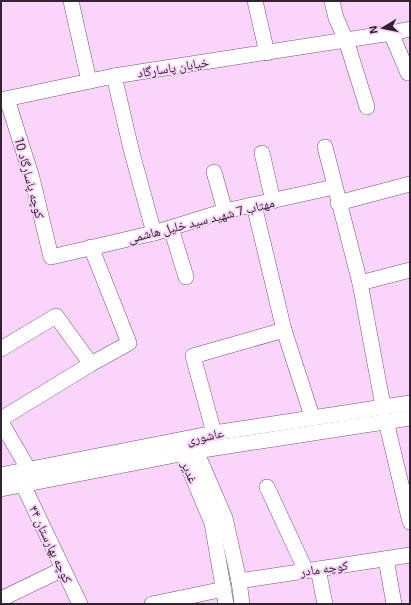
<svg xmlns="http://www.w3.org/2000/svg" width="411" height="605" viewBox="0 0 411 605" font-family="'Exo 2','Noto Naskh Arabic',sans-serif">
	<style>
		.lines { fill: none; stroke-linecap: round; stroke-linejoin: round }
		.minor-casing { stroke: #735275; stroke-width: 16 }
		.minor { stroke: #fff; stroke-width: 15 }
		.labels { text-anchor: middle; stroke-width: 3.5; stroke-linejoin: round; paint-order: stroke }
		.street-label { font-size: 13px; fill: #322332; stroke: #fbd4fc }
	</style>
	<rect width="100%" height="100%" fill="#fbd4fc"/>
	<g class="lines">
		<defs>
			<g id="minor">
				<polyline points="71,1 89,81"/>
				<polyline points="255,1 267,53"/>
				<polyline points="332,1 336,18 346,40 367,107"/>
				<polyline points="391,33 408,73"/>
				<polyline points="114,76 132,153 154,233"/>
				<polyline points="7,99 32,178 51,257 154,233 225,211 334,187"/>
				<polyline points="1,100 114,76 391,33 410,29"/>
				<polyline points="325,147 360,283 383,406"/>
				<polyline points="262,153 273,201"/>
				<polyline points="214,172 225,211"/>
				<polyline points="338,203 410,184"/>
				<polyline points="254,205 284,330 310,410"/>
				<polyline points="171,228 186,277"/>
				<polyline points="360,283 410,270"/>
				<polyline points="1,349 56,316 91,364"/>
				<polyline points="1,419 91,364 129,343 91,247"/>
				<polyline points="386,421 410,522"/>
				<polyline points="1,422 29,470"/>
				<polyline points="214,433 193,356 284,330"/>
				<polyline points="185,444 183,454 212,523 226,604"/>
				<polyline points="190,445 196,451 225,518 239,581 242,604"/>
				<polyline points="1,475 214,433 410,403"/>
				<polyline points="23,485 80,604"/>
				<polyline points="267,487 306,571"/>
				<polyline points="1,489 196,451 410,418"/>
				<polyline points="386,559 394,604"/>
				<polyline points="318,569 325,604"/>
				<polyline points="239,581 410,555"/>
				<polyline points="1,599 63,569"/>
				<polyline points="152,604 224,589"/>
			</g>
		</defs>
		<!-- minor casing -->
		<use href="#minor" class="minor-casing"/>
		<!-- minor -->
		<use href="#minor" class="minor"/>
	</g>
	<g class="labels">
		<!-- street labels -->
		<g class="street-label">
			<text transform="translate(173 67) rotate(-9)" y="5">خیابان پاسارگاد</text>
			<text transform="translate(30 178) rotate(75)" y="5">کوچه پاسارگاد 10</text>
			<text transform="translate(201 220) rotate(-14)" y="5">مهتاب 7 شهید سید خلیل هاشمی</text>
			<text transform="translate(205 436) rotate(-12)" y="5">عاشوری</text>
			<text transform="translate(190 472) rotate(67)" y="5">غدیر</text>
			<text transform="translate(51 544) rotate(65)" y="5">کوچه بهارستان ۴۴</text>
			<text transform="translate(324 568) rotate(-8)" y="5">کوچه مادر</text>
		</g>
	</g>
	<!-- border -->
	<rect width="411" height="605" fill="none" stroke="#322332" stroke-width="4"/>
	<!-- north arrow -->
	<g transform="translate(383 28) rotate(260)" stroke="#fbd4fc" stroke-width="3" paint-order="stroke">
	<path d="M0-3L7 15L0 10L-7 15Z" fill="#322332"/>
	<text y="-6" font-size="11" font-weight="bold" text-anchor="middle" fill="#322332">N</text>
	</g>
</svg>
